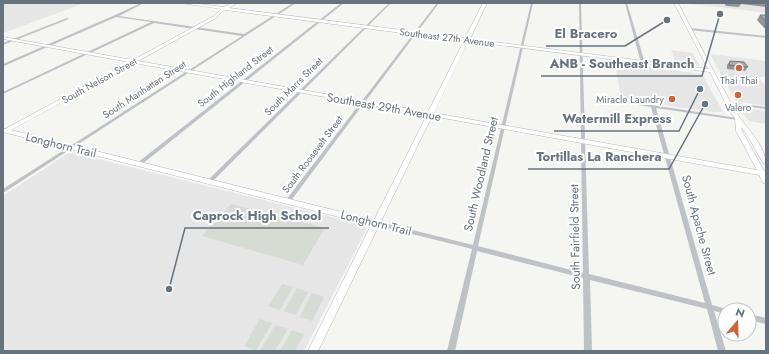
<svg xmlns="http://www.w3.org/2000/svg" width="769" height="354" viewBox="0 0 769 354" font-family="Jost,sans-serif">
	<style>
		.built { fill: #e5e6e5 }
		.green { fill: #d6dbd3 }
		.lines { fill: none; stroke-linecap: round; stroke-linejoin: round }
		.secondary-casing { stroke: #b3b7bb; stroke-width: 1 }
		.street { fill: #bec1c5; fill-rule: evenodd }
		.secondary { fill: #fff; fill-rule: evenodd }
		.wall { fill: #90959a }
		.building { fill: #a7adb3; stroke: #75797d }
		.poi-dot { fill: #ce6439; stroke: #fff; stroke-width: 1.5 }
		.labels { text-anchor: middle; stroke-width: 4; stroke-linejoin: round; paint-order: stroke }
		.far-street-label { font-size: 10px; fill: #67737f; stroke: #fff }
		.far-poi-label { font-size: 10px; fill: #67737f; stroke: #fff }
		.street-label { font-size: 12px; fill: #67737f; stroke: #fff }
		.leader { fill: none; stroke: #67737f; stroke-width: 1.5 }
		.callout-dot { fill: #67737f; stroke: #fff; stroke-width: 1.5 }
		.callout-label { font-size: 13px; text-anchor: middle; font-weight: bold; fill: #67737f; stroke: #fff; stroke-width: 4; stroke-linejoin: round; paint-order: stroke }
	</style>
	<rect width="100%" height="100%" fill="#f5f5f2"/>
	<!-- built -->
	<g class="built">
		<polygon points="3,3 85,3 3,33"/>
		<polygon points="680,3 766,3 766,13 729,8"/>
		<polygon points="671,50 693,53 700,66 677,64"/>
		<polygon points="710,54 766,61 766,77 758,77 766,87 766,106 736,101"/>
		<polygon points="615,62 700,74 703,76 723,112 713,112 621,99"/>
		<polygon points="742,108 766,111 766,124 748,121 741,109"/>
		<polygon points="70,152 364,225 367,228 304,351 3,351 3,196"/>
	</g>
	<!-- green -->
	<g class="green">
		<polygon points="231,204 325,228 303,265 202,236"/>
		<polygon points="282,284 293,287 280,310 268,306"/>
		<polygon points="297,288 308,292 296,315 284,311"/>
		<polygon points="312,293 324,297 312,321 300,317"/>
		<polygon points="260,319 272,323 256,350 244,346"/>
		<polygon points="275,325 288,329 275,351 260,351"/>
		<polygon points="292,330 304,334 295,351 280,351"/>
	</g>
	<g class="lines">
		<defs>
			<path id="secondary" d="M 181,3 L 191,3 L 224,7 L 232,3 L 237,3 L 229,8 L 465,38 L 483,3 L 487,3 L 470,39 L 708,69 L 674,3 L 678,3 C 697,39 715,75 735,110 C 744,127 766,144 766,165 L 763,163 L 746,133 L 741,127 L 742,131 L 764,171 L 766,172 L 766,183 L 763,183 L 759,175 L 432,116 L 318,351 L 308,351 L 371,225 L 3,132 L 3,128 L 5,129 L 129,62 L 3,39 L 3,37 L 133,60 L 214,16 L 221,9 ZM 225,10 L 464,41 L 428,112 L 138,61 L 216,18 L 221,12 ZM 468,41 L 710,72 L 730,112 L 735,118 L 736,131 L 757,170 L 434,113 ZM 134,63 L 427,115 L 374,220 L 11,130 Z"/>
		</defs>
		<!-- secondary casing -->
		<use href="#secondary" class="secondary-casing"/>
		<!-- street -->
		<g class="street">
			<polygon points="141,3 144,3 119,16 244,34 293,3 296,3 3,193 3,189 242,36 154,23 3,94 3,92 151,22 116,17 4,66 3,66 3,64 115,15"/>
			<polygon points="341,3 344,3 141,165 137,165 137,163"/>
			<polygon points="389,3 391,3 211,183 207,183 206,182 207,181"/>
			<polygon points="437,3 439,3 290,202 286,202 285,201 286,200"/>
			<polygon points="531,3 533,3 478,246 583,273 579,3 581,3 589,274 705,303 651,107 619,102 617,101 619,100 737,118 739,119 737,120 656,108 712,305 727,309 728,310 725,310 725,314 714,311 726,351 718,351 707,309 590,280 592,351 584,351 583,278 477,251 455,351 447,351 472,249 376,225 374,224 373,223 374,222 376,221 473,245"/>
			<polygon points="625,3 627,3 645,63 644,64 641,63"/>
			<polygon points="67,18 69,19 3,45 3,43"/>
			<polygon points="690,28 766,36 766,38 689,30 689,28"/>
			<polygon points="727,102 766,107 766,109 728,104 727,104"/>
			<polygon points="749,314 766,318 766,324 749,320"/>
		</g>
		<!-- secondary -->
		<use href="#secondary" class="secondary"/>
	</g>
	<!-- wall -->
	<g class="wall">
		<polygon points="724,3 766,3 766,7 741,4 739,7 726,6"/>
		<polygon points="760,15 766,15 766,30 757,20"/>
		<polygon points="730,61 748,67 745,71 727,69 727,65"/>
	</g>
	<!-- building -->
	<g class="building">
		<polygon points="760,15 766,15 766,21"/>
		<polygon points="730,61 744,62 748,67 729,65"/>
	</g>
	<!-- markers -->
	<g class="poi-dot">
		<circle cx="739" cy="68" r="4"/>
		<circle cx="738" cy="95" r="4"/>
		<circle cx="672" cy="99" r="4"/>
	</g>
	<g class="labels">
		<!-- far-street labels -->
		<g class="far-street-label">
			<text transform="translate(447 37) rotate(7)" y="4">Southeast 27th Avenue</text>
			<text transform="translate(235 76) rotate(-38)" y="4">South Highland Street</text>
			<text transform="translate(99 80) rotate(-29)" y="4">South Nelson Street</text>
			<text transform="translate(293 86) rotate(-45)" y="4">South Marrs Street</text>
			<text transform="translate(144 89) rotate(-33)" y="4">South Manhattan Street</text>
			<text transform="translate(312 154) rotate(-53)" y="4">South Roosevelt Street</text>
		</g>
		<!-- far-poi labels -->
		<g class="far-poi-label">
			<text x="739" y="84">Thai Thai</text>
			<text x="664" y="103" text-anchor="end">Miracle Laundry</text>
			<text x="738" y="111">Valero</text>
		</g>
		<!-- street labels -->
		<g class="street-label">
			<text transform="translate(384 107) rotate(10)" y="4">Southeast 29th Avenue</text>
			<text transform="translate(61 145) rotate(14)" y="4">Longhorn Trail</text>
			<text transform="translate(481 174) rotate(-77)" y="4">South Woodland Street</text>
			<text transform="translate(376 223) rotate(14)" y="4">Longhorn Trail</text>
			<text transform="translate(699 225) rotate(75)" y="4">South Apache Street</text>
			<text transform="translate(575 237) rotate(-91)" y="4">South Fairfield Street</text>
		</g>
	</g>
	<!-- callouts -->
	<path class="leader" d="M667 20L625 46H546M720 14L702 76H541M700 89L679 131H554M705 104L669 169H528M169 289L185 228H329"/>
	<g class="callout-dot">
		<circle cx="667" cy="20" r="4"/>
		<circle cx="720" cy="14" r="4"/>
		<circle cx="700" cy="89" r="4"/>
		<circle cx="705" cy="104" r="4"/>
		<circle cx="169" cy="289" r="4"/>
	</g>
	<g class="callout-label">
		<text x="586" y="38">El Bracero</text>
		<text x="622" y="68">ANB - Southeast Branch</text>
		<text x="617" y="123">Watermill Express</text>
		<text x="599" y="161">Tortillas La Ranchera</text>
		<text x="257" y="220">Caprock High School</text>
	</g>
	<!-- border -->
	<rect width="769" height="354" fill="none" stroke="#67737f" stroke-width="8"/>
	<!-- north arrow -->
	<g transform="translate(737 322) rotate(19)"><circle r="19" fill="#ffffff" stroke="#c2c7cc"/>
	<path d="M0-3L7 15L0 10L-7 15Z" fill="#ce6439"/>
	<text y="-6" font-size="11" font-weight="bold" text-anchor="middle" fill="#67737f">N</text>
	</g>
</svg>
